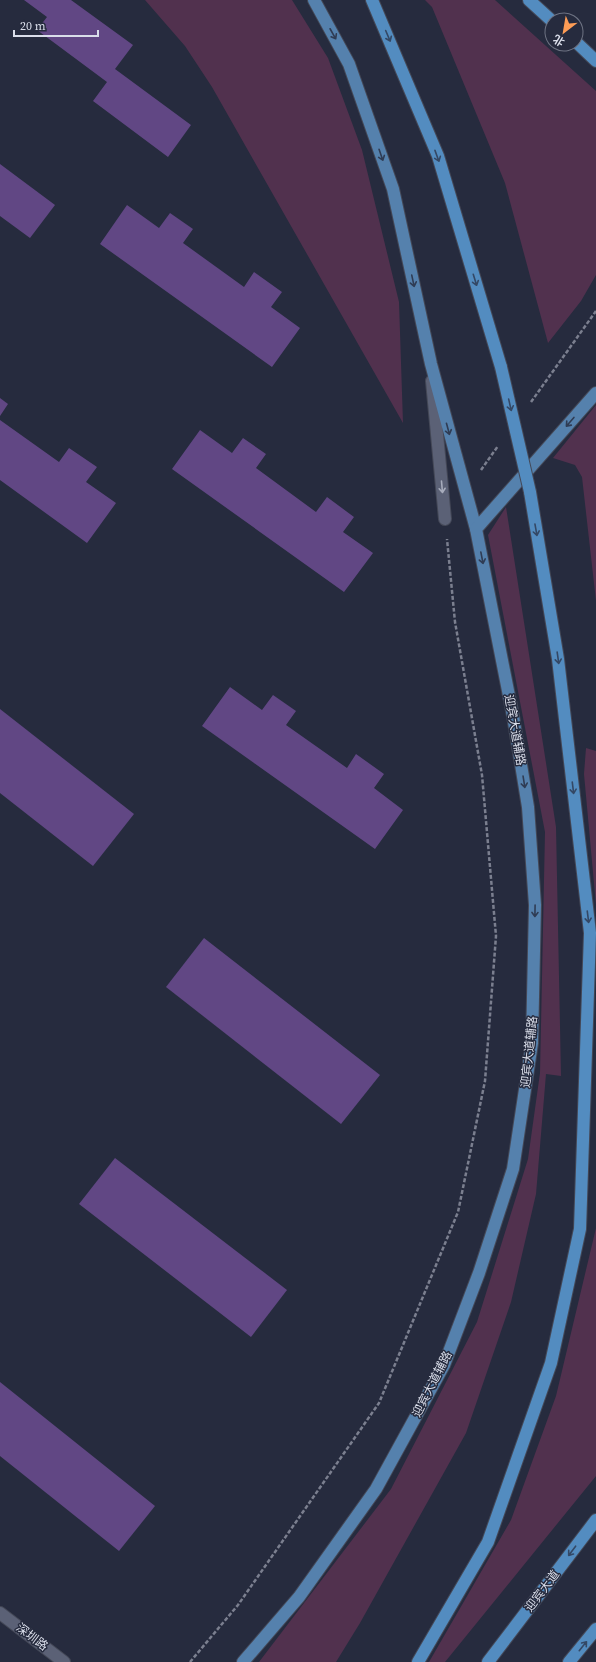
<svg xmlns="http://www.w3.org/2000/svg" width="596" height="1662" viewBox="0 0 596 1662" font-family="'Source Serif 4','Noto Sans SC',serif">
	<style>
		.green { fill: #51314e }
		.building { fill: #614784 }
		.lines { fill: none; stroke-linecap: round; stroke-linejoin: round }
		.service-casing { stroke: #444857; stroke-width: 14 }
		.tertiary-casing { stroke: #444857; stroke-width: 14 }
		.primary-casing { stroke: #444857; stroke-width: 14 }
		.trunk-casing { stroke: #444857; stroke-width: 14 }
		.path { stroke: #7b7f8f; stroke-width: 2.5; stroke-dasharray: 4 2; stroke-linecap: butt }
		.service { stroke: #5b6176; stroke-width: 12 }
		.tertiary { stroke: #5b6176; stroke-width: 12 }
		.primary { stroke: #5581ad; stroke-width: 12 }
		.trunk { stroke: #538cc0; stroke-width: 12 }
		.trunk-bridge-casing { stroke: #444857; stroke-width: 14; stroke-linecap: butt }
		.trunk-bridge { stroke: #538cc0; stroke-width: 12 }
		.oneway { stroke: #2f3c54 }
		.oneway2 { stroke: #344865 }
		.oneway3 { stroke: #a7acbc }
		.labels { text-anchor: middle; stroke-width: 3; stroke-linejoin: round; paint-order: stroke }
		.street-label { font-size: 12px; fill: #dadeea; stroke: #262b3e }
	</style>
	<rect width="100%" height="100%" fill="#262b3e"/>
	<!-- green -->
	<g class="green">
		<polygon points="145,0 292,0 328,58 362,150 399,302 403,423 212,87 185,46"/>
		<polygon points="425,0 495,0 596,91 596,275 581,301 548,343 505,183 432,7"/>
		<polygon points="596,405 596,601 582,477 575,465 553,458"/>
		<polygon points="506,507 556,827 561,1076 546,1074 536,1194 511,1302 466,1433 360,1623 336,1662 259,1662 391,1489 477,1322 528,1159 540,1073 545,832 488,535"/>
		<polygon points="586,748 596,751 596,905 584,774"/>
		<polygon points="596,1228 596,1476 445,1662 429,1662 511,1520 556,1396"/>
	</g>
	<!-- building -->
	<g class="building">
		<polygon points="24,0 71,0 133,45 115,69 191,125 168,157 93,101 107,82 37,30 47,17"/>
		<polygon points="0,164 55,205 30,238 0,216"/>
		<polygon points="127,205 159,228 170,213 193,229 183,243 244,287 254,272 282,292 271,307 300,328 272,367 100,244"/>
		<polygon points="0,398 8,404 0,416"/>
		<polygon points="0,420 59,462 69,448 97,467 86,482 116,503 87,543 0,480"/>
		<polygon points="200,430 232,453 243,438 266,454 256,468 316,512 327,497 354,517 343,532 373,553 344,592 172,469"/>
		<polygon points="230,687 262,710 273,695 296,711 286,725 347,768 356,754 384,774 374,788 403,810 375,849 202,726"/>
		<polygon points="0,709 134,814 93,866 0,793"/>
		<polygon points="204,938 380,1075 341,1124 166,987"/>
		<polygon points="115,1158 287,1290 251,1337 79,1204"/>
		<polygon points="0,1382 155,1506 119,1551 0,1456"/>
	</g>
	<g class="lines">
		<defs>
			<polyline id="service" points="432,381 445,519"/>
			<polyline id="tertiary" points="0,1613 64,1662"/>
			<g id="primary">
				<polyline points="314,0 349,64 393,189 431,364 476,529"/>
				<polyline points="243,1662 299,1597 376,1489 444,1365 479,1273 513,1169 532,1043 535,905 528,807 513,716 476,529 596,393"/>
			</g>
			<g id="trunk">
				<polyline points="372,0 438,156 501,367"/>
				<polyline points="529,0 552,21"/>
				<polyline points="576,42 596,61"/>
				<polyline points="418,1662 488,1542 551,1363 580,1229 590,933 558,659 530,492"/>
				<polyline points="488,1662 596,1520"/>
				<polyline points="569,1662 596,1629"/>
			</g>
		</defs>
		<!-- service casing -->
		<use href="#service" class="service-casing"/>
		<!-- tertiary casing -->
		<use href="#tertiary" class="tertiary-casing"/>
		<!-- primary casing -->
		<use href="#primary" class="primary-casing"/>
		<!-- trunk casing -->
		<use href="#trunk" class="trunk-casing"/>
		<!-- path -->
		<g class="path">
			<polyline points="531,402 596,311"/>
			<polyline points="481,470 498,446"/>
			<polyline points="190,1662 238,1605 379,1403 458,1212 485,1081 496,936 482,775 455,622 447,539"/>
		</g>
		<!-- service -->
		<use href="#service" class="service"/>
		<!-- tertiary -->
		<use href="#tertiary" class="tertiary"/>
		<!-- primary -->
		<use href="#primary" class="primary"/>
		<!-- trunk -->
		<use href="#trunk" class="trunk"/>
		<defs>
			<polyline id="trunk-bridge" points="501,367 530,492"/>
		</defs>
		<!-- trunk-bridge casing -->
		<use href="#trunk-bridge" class="trunk-bridge-casing"/>
		<!-- trunk-bridge -->
		<use href="#trunk-bridge" class="trunk-bridge"/>
	</g>
	<!-- one-way arrows -->
	<defs><path id="oneway-shaft" d="M-6 0H5M1.5-3L5.5 0L1.5 3" fill="none" stroke-width="1.6" stroke-linecap="round" stroke-linejoin="round"/></defs>
	<g class="oneway">
		<use href="#oneway-shaft" transform="translate(333 34) rotate(61)"/>
		<use href="#oneway-shaft" transform="translate(381 155) rotate(71)"/>
		<use href="#oneway-shaft" transform="translate(413 281) rotate(78)"/>
		<use href="#oneway-shaft" transform="translate(570 422) rotate(131)"/>
		<use href="#oneway-shaft" transform="translate(448 429) rotate(75)"/>
		<use href="#oneway-shaft" transform="translate(482 558) rotate(79)"/>
		<use href="#oneway-shaft" transform="translate(524 782) rotate(81)"/>
		<use href="#oneway-shaft" transform="translate(535 911) rotate(91)"/>
	</g>
	<g class="oneway2">
		<use href="#oneway-shaft" transform="translate(388 36) rotate(67)"/>
		<use href="#oneway-shaft" transform="translate(437 156) rotate(70)"/>
		<use href="#oneway-shaft" transform="translate(475 280) rotate(73)"/>
		<use href="#oneway-shaft" transform="translate(510 405) rotate(77)"/>
		<use href="#oneway-shaft" transform="translate(536 530) rotate(80)"/>
		<use href="#oneway-shaft" transform="translate(558 658) rotate(82)"/>
		<use href="#oneway-shaft" transform="translate(573 788) rotate(83)"/>
		<use href="#oneway-shaft" transform="translate(588 917) rotate(83)"/>
		<use href="#oneway-shaft" transform="translate(572 1551) rotate(127)"/>
		<use href="#oneway-shaft" transform="translate(583 1646) rotate(-51)"/>
	</g>
	<use class="oneway3" href="#oneway-shaft" transform="translate(442 487) rotate(85)"/>
	<g class="labels">
		<!-- street labels -->
		<g class="street-label">
			<text transform="translate(515 730) rotate(80)" y="4">迎宾大道辅路</text>
			<text transform="translate(529 1052) rotate(-84)" y="4">迎宾大道辅路</text>
			<text transform="translate(432 1384) rotate(-63)" y="4">迎宾大道辅路</text>
			<text transform="translate(542 1591) rotate(-53)" y="4">迎宾大道</text>
			<text transform="translate(32 1637) rotate(37)" y="4">深圳路</text>
		</g>
	</g>
	<!-- north arrow -->
	<g transform="translate(564 32) rotate(211)"><circle r="19" fill="#262b3e" stroke="#6e7383"/>
	<path d="M0-3L7 15L0 10L-7 15Z" fill="#fd9c55"/>
	<text y="-6" font-size="11" font-weight="bold" text-anchor="middle" fill="#dadeea">北</text>
	</g>
	<!-- scale -->
	<path d="M14 30v6h84v-6" fill="none" stroke="#dadeea" stroke-width="2"/>
	<text x="20" y="30" font-size="12" fill="#dadeea" stroke="#262b3e" stroke-width="3" paint-order="stroke">20 m</text>
</svg>
